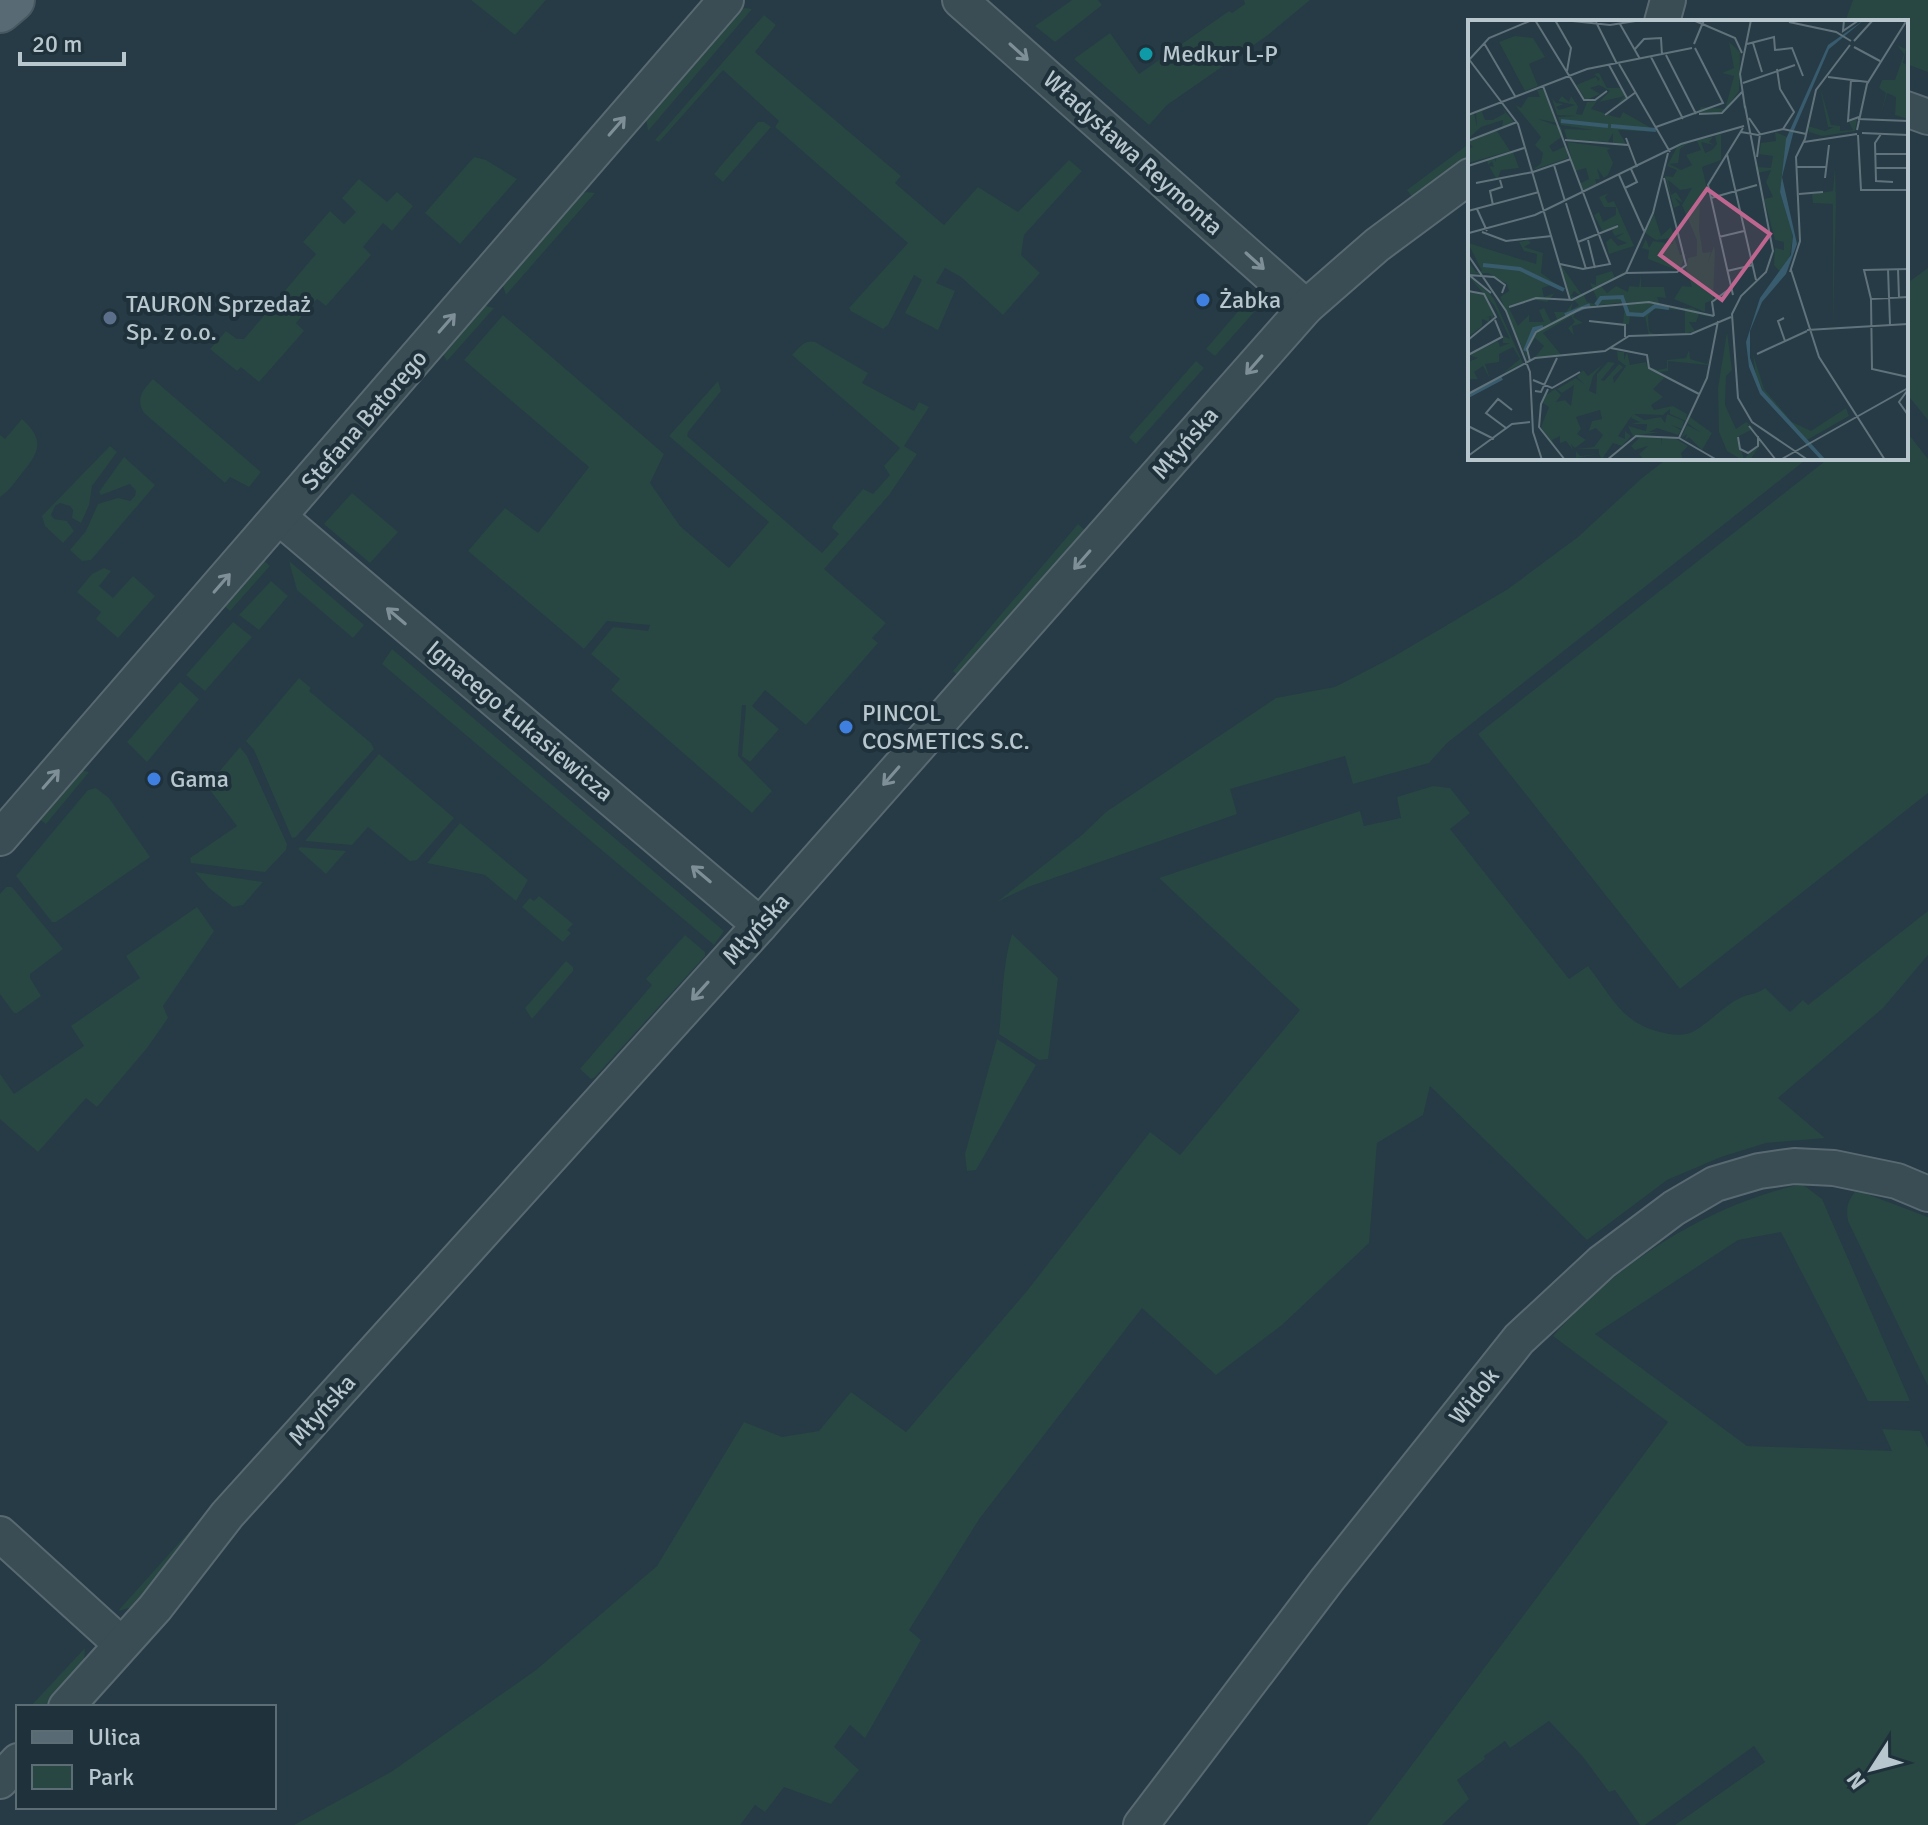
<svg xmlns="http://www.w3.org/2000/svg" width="1928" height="1825" viewBox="0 0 1928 1825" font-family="Signika,sans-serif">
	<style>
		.green { fill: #284642 }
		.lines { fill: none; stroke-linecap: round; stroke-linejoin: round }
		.minor-casing { stroke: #596972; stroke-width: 38 }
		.major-casing { stroke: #475861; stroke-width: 46 }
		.minor { stroke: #3a4c54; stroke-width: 34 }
		.major { stroke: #586b74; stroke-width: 42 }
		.oneway { stroke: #7f8f97 }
		.culture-dot { fill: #0f9aa8; stroke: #1f313a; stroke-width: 3 }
		.shop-dot { fill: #3f7fe0; stroke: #1f313a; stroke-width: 3 }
		.service-dot { fill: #5c6f8a; stroke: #1f313a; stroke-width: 3 }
		.labels { text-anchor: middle; stroke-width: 8; stroke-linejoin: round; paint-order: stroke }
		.poi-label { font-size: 24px; fill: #b8c6ce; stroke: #1f313a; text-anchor: start }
		.street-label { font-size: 24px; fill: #b8c6ce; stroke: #1f313a }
		.inset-river { fill: none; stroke: #385b6d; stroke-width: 4 }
		.inset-road { fill: none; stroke: #60737c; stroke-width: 2 }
		.view { fill: #be668f; fill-opacity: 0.15; stroke: #be668f; stroke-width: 4 }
		.inset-edge { fill: none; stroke: #b8c6ce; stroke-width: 4 }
	</style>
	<rect width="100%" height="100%" fill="#263b45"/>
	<!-- green -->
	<g class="green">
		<polygon points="471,0 546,0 515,35"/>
		<polygon points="1072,0 1098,0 1102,5 1055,42 1035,26"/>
		<polygon points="1244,0 1310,0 1268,35 1167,105 1149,125 1074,59 1110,33 1139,74 1229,11 1232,13 1245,4"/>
		<polygon points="1853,0 1928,0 1928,72 1906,64 1906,22 1845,22"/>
		<polygon points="745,8 752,9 648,131 646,119 649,112 736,11"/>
		<polygon points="764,15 776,25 755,52 901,176 895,183 944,225 978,187 1018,212 1069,160 1082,171 1024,235 1021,255 1040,273 1003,315 961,277 945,268 936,283 955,291 938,330 905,313 922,280 914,275 888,325 883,329 851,311 849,308 908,243 775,127 779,121 723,70 659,142 655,140"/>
		<polygon points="758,122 764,122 771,127 723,182 714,174"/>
		<polygon points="1470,143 1470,156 1414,199 1407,190"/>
		<polygon points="474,157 486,160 517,179 460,244 425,213"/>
		<polygon points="359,179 387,202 397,192 413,206 392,231 383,223 363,247 371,255 326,306 317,299 296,323 304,331 259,382 241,367 237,371 210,349 226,331 237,339 244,339 316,254 303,242 330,211 344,224 356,212 342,198"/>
		<polygon points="586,192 595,193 506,295 503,286 505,276 575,196"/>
		<polygon points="1928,268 1928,420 1906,393 1906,284"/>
		<polygon points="1253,294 1263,302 1215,356 1206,349"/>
		<polygon points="486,306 494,308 447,361 443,354 444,347 478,308"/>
		<path d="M 503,315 L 664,454 L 650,483 L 680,526 L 729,568 L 769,522 L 669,436 L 718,381 L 721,391 L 688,432 L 687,436 L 822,553 L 839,534 L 832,528 L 833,525 L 863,489 L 873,494 L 890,475 L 884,466 L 900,448 L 792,355 C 799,348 804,339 815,342 L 868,373 L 862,383 L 914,411 L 919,402 L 929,407 L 904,446 L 917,454 L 889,495 L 824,569 L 886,623 L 872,638 L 878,643 L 806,725 L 765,690 L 752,706 L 779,729 L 750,762 L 742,756 L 746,705 L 742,705 L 738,756 L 772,791 L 752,813 L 611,690 L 620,679 L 591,654 L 613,627 L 648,631 L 650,625 L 607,621 L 584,649 L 468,551 L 505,508 L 538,533 L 589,467 L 464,360 Z"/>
		<polygon points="1196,361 1204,368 1136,444 1129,437"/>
		<path d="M 153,379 L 261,472 L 249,487 L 230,477 L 225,483 L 144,413 C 135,398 143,390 153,379 Z"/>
		<path d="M 22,419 C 44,439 41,451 22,473 C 15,482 9,491 0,497 L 0,435 L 5,439 Z"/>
		<polygon points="1906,431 1928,459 1928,793 1680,989 1478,734 1829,458 1906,458"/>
		<polygon points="110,446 117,452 92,486 89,505 81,523 72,518 73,510 70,506 60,503 55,506 51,515 54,519 67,521 74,531 63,543 45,526 42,516"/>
		<polygon points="124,457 155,485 91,560 82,561 70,550 86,531 98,504 118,498 130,501 135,496 136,491 130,484 101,495 99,492"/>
		<polygon points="1668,458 1808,458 1447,743 1429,763 1353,784 1345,756 1230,789 1237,814 1028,887 997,902 1082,835 1106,812 1276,698 1335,687 1393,657 1508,589 1578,537 1642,478"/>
		<polygon points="352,493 398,532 370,563 324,524"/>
		<polygon points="1078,524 1087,532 960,678 953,671"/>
		<polygon points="259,556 270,566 230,611 219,601"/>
		<polygon points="289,561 364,625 353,638 297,590"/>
		<polygon points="104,568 111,571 99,586 113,598 133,576 155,596 118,638 96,619 101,612 77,592 92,574"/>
		<polygon points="271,581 288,596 259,630 239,615"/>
		<polygon points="233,622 252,637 205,691 186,675"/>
		<polygon points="392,649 724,931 714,945 382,664"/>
		<polygon points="299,678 311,688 309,691 371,743 374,749 296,837 292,838 254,750 246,741"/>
		<polygon points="180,682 199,699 147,762 127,742"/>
		<polygon points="240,747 247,756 287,844 286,850 265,872 191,863 190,858 237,826 207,786"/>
		<polygon points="379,754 454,818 417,860 410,861 368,827 352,845 305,841"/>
		<polygon points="80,770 89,772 46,824 34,815"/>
		<path d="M 1433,786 L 1450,788 L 1470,813 L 1450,829 L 1569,979 L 1588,966 C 1612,997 1621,1022 1660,1032 C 1672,1035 1685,1037 1696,1030 C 1712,1020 1726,1004 1742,997 C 1751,993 1756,995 1765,988 L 1790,1012 L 1803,1000 L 1808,1005 L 1928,911 L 1928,955 L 1883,1008 L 1778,1098 L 1825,1138 L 1766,1143 L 1721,1157 L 1667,1180 L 1587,1240 L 1430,1086 L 1423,1115 L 1377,1143 L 1369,1243 L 1282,1325 L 1216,1375 L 1142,1308 L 980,1518 L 909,1630 L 921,1640 L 865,1738 L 850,1725 L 834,1747 L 859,1770 L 831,1804 L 784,1787 L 765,1812 L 755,1805 L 740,1825 L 294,1825 L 391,1772 L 536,1670 L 657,1566 L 744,1422 L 782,1437 L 819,1431 L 851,1392 L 906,1432 L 1027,1291 L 1150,1132 L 1180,1155 L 1300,1010 L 1159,878 L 1360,811 L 1364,826 L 1401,818 L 1397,797 Z"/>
		<polygon points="96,788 109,798 150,857 56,922 52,922 16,876 88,790"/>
		<polygon points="460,823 528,880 516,901 485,875 427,863"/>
		<polygon points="300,847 346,851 326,874 298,849"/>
		<polygon points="195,872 263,882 243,905 233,907 209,888"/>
		<polygon points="6,887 12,887 63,949 30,974 30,978 41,996 17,1013 14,1013 0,994 0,894"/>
		<polygon points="539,896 573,924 567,930 571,933 563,942 522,907 530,898 534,901"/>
		<polygon points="197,907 214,931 163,1006 168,1018 147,1048 97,1107 86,1098 38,1152 0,1119 0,1074 14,1094 84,1046 71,1026 140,978 126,956"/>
		<path d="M 1012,934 L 1058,978 L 1048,1059 L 1039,1060 L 999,1034 C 1003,1000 1002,966 1012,934 Z"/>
		<polygon points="685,935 705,952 705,956 595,1077 591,1079 580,1069 652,985 646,979"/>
		<polygon points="566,961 573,967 573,971 532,1019 525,1008"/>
		<polygon points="997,1039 1036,1065 976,1170 967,1171 965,1154"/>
		<path d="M 1802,1184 L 1822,1199 L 1910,1401 L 1868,1401 L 1781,1232 L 1738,1240 L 1595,1334 L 1747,1446 L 1892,1451 L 1882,1429 L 1920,1431 L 1928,1448 L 1928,1825 L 1675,1825 L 1765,1762 L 1754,1746 L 1645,1825 L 1640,1825 L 1615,1790 L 1609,1792 L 1583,1757 L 1549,1721 L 1510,1748 L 1505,1741 L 1484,1756 L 1485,1759 L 1457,1780 L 1469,1799 L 1442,1825 L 1367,1825 L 1668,1422 L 1553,1336 C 1617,1263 1707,1205 1802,1184 Z"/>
		<path d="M 1855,1192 L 1864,1193 L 1928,1217 L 1928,1386 L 1848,1221 C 1846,1208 1847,1202 1855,1192 Z"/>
		<polygon points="469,1220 476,1224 141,1599 132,1607 118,1611"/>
		<polygon points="85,1648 84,1660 80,1666 44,1707 30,1707"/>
	</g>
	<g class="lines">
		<defs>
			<g id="minor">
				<polyline points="960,0 1306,307"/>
				<polyline points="1662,22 1668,0"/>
				<polyline points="1906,109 1928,117"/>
				<polyline points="279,517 760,925"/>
				<polyline points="0,838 726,0"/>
				<polyline points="0,1534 121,1644"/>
				<polyline points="66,1707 155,1608 227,1515 760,925 1306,307 1377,245 1470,176"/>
				<polyline points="0,1781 18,1761"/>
				<polyline points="1141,1825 1327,1580 1519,1339 1602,1262 1674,1208 1715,1184 1759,1171 1794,1166 1834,1168 1897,1181 1928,1194"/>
			</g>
			<polyline id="major" points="0,11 13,0"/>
		</defs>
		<!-- minor casing -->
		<use href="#minor" class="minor-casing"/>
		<!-- major casing -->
		<use href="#major" class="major-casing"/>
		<!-- minor -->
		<use href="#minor" class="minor"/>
		<!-- major -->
		<use href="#major" class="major"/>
	</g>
	<!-- one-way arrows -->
	<defs><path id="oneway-shaft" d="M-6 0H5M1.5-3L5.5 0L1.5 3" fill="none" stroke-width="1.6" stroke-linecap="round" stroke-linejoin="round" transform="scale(2)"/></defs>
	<g class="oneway">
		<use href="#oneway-shaft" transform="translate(1019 52) rotate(42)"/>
		<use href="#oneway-shaft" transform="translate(617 126) rotate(-49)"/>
		<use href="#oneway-shaft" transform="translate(1255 261) rotate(42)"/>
		<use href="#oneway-shaft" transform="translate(447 323) rotate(-49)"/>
		<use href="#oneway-shaft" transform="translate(1254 365) rotate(131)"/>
		<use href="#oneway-shaft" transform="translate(1082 560) rotate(131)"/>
		<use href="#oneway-shaft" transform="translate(222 583) rotate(-49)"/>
		<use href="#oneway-shaft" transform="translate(396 616) rotate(-140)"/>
		<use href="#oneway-shaft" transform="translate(891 776) rotate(131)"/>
		<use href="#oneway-shaft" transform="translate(51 779) rotate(-49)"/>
		<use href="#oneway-shaft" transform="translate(701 874) rotate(-140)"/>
		<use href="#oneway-shaft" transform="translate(700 991) rotate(132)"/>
	</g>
	<!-- markers -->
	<circle class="culture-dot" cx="1146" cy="54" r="8"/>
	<g class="shop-dot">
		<circle cx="1203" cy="300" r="8"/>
		<circle cx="846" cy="727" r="8"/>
		<circle cx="154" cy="779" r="8"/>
	</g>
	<circle class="service-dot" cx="110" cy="318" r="8"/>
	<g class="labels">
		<!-- poi labels -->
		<g class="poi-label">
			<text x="1162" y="62">Medkur L-P</text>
			<text x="1219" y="308">Żabka</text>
			<text x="126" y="312">TAURON Sprzedaż<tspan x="126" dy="28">Sp. z o.o.</tspan></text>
			<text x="862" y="721">PINCOL<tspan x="862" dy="28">COSMETICS S.C.</tspan></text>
			<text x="170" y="787">Gama</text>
		</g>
		<!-- street labels -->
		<g class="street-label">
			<text transform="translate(1133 153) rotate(42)" y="8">Władysława Reymonta</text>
			<text transform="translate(364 420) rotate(-49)" y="8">Stefana Batorego</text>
			<text transform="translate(1185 443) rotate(-49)" y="8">Młyńska</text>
			<text transform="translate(520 721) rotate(40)" y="8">Ignacego Łukasiewicza</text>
			<text transform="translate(756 929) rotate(-48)" y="8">Młyńska</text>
			<text transform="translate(1474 1396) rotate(-52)" y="8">Widok</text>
			<text transform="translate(322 1410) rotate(-48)" y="8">Młyńska</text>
		</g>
	</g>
	<!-- overview -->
	<g transform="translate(1468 20)">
		<rect width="440" height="440" fill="#263b45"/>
		<path d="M 47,16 L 65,18 L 77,37 L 61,44 L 70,66 L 57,71 L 31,22 ZM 261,22 L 272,32 L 271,71 L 257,90 L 250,94 L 229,93 L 233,87 L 257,89 L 266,56 L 254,53 L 266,48 ZM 429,25 L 438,29 L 435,43 L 440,45 L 440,99 L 427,95 L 428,77 L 419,73 L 412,98 L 418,73 L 411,68 L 414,60 L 427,60 L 436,34 ZM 131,53 L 139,68 L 153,68 L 159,78 L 149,84 L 157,76 L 131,82 L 142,71 L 131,65 L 122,68 L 132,74 L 118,80 L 108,65 L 128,57 L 130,61 L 132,59 L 126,54 ZM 352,67 L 363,105 L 372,106 L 372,111 L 385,110 L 381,102 L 389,99 L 387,111 L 354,116 L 341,112 L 340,106 L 357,111 L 366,107 L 360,107 ZM 75,69 L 90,103 L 70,99 L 93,107 L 95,116 L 81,126 L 85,132 L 98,126 L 100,138 L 65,150 L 73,143 L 75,133 L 67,125 L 73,117 L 47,85 L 53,88 L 60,77 L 72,77 L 69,70 ZM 94,76 L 101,82 L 103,76 L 110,86 L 108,94 L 114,95 L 119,82 L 129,81 L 123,89 L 136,93 L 143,88 L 136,93 L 137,96 L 139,96 L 139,93 L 145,89 L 140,95 L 152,98 L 155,92 L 190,112 L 150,110 L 158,124 L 145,123 L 145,113 L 140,122 L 99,119 L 96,109 L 125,110 L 93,105 L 90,97 L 108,96 L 89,95 L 84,78 L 88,83 L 96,84 L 88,87 L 91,90 L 107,85 L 90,81 ZM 31,84 L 46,102 L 39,106 L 34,108 L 35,100 L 13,107 L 0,119 L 0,96 L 6,93 L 9,107 L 8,93 L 18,89 L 14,92 L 17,100 L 25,100 L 37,93 L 32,84 L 21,88 ZM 29,111 L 42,131 L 0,143 L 0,129 L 5,127 L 0,122 ZM 307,112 L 319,117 L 312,172 L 325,216 L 321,241 L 313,253 L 306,245 L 307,228 L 316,230 L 316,222 L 307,220 L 296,179 L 305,177 L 298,162 L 303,150 L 290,153 L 290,147 L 303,148 L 305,136 L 291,134 L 293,123 L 308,121 ZM 253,114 L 253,140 L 234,147 L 239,169 L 232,178 L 231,210 L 235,233 L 243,232 L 240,242 L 246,226 L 247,232 L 245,280 L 237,283 L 237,292 L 206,279 L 214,266 L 224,267 L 218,248 L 220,238 L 229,236 L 229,220 L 214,185 L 224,168 L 212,170 L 200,160 L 203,175 L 208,172 L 215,183 L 207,178 L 212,185 L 206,188 L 197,156 L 205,157 L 209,150 L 199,146 L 209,127 L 222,122 L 212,129 L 210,143 L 201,144 L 213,150 L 224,145 L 218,135 L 233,130 L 229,121 L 223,121 L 245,117 L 241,122 L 246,125 L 233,122 L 237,133 L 244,130 L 249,124 L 247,116 ZM 99,122 L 144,128 L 139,130 L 145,143 L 140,155 L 136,158 L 129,148 L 132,159 L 127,159 L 129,165 L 117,172 L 111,164 L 121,159 L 118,148 L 107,151 ZM 45,132 L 51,148 L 33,150 L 29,160 L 21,146 L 26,147 L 24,141 L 20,145 L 19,140 L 26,138 L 28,142 L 28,137 ZM 367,147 L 368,183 L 365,307 L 365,184 L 345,183 L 344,174 L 365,171 ZM 141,173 L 137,177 L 140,183 L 146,181 L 166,226 L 141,234 L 138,222 L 143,218 L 150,226 L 159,223 L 148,218 L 156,213 L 147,216 L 144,211 L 150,204 L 135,212 L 126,195 L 131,192 L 135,202 L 148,195 L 148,187 L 136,187 L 131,177 ZM 186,194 L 193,216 L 203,207 L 212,235 L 218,234 L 211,251 L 180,239 L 181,230 L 174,228 L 178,219 L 181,228 L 185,221 L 205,224 L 203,218 L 188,220 L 177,213 ZM 60,220 L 63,223 L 56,227 L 75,233 L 73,253 L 99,272 L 83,265 L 74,268 L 76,277 L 87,273 L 79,282 L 63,279 L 40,286 L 50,306 L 61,295 L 61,302 L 76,302 L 71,290 L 76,288 L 83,302 L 89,299 L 86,292 L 98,292 L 105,282 L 103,290 L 111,285 L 106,280 L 113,276 L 106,271 L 103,276 L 108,277 L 103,279 L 93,251 L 93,245 L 113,274 L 123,270 L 116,276 L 119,282 L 126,284 L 129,279 L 122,263 L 128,265 L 128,256 L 144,251 L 147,258 L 157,250 L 154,254 L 133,266 L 139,273 L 148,266 L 160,272 L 161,266 L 171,267 L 173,255 L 173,267 L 196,267 L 198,278 L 189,277 L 193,287 L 224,288 L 245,298 L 231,294 L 228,302 L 221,302 L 227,311 L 217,314 L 217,290 L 186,289 L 180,296 L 181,311 L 189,316 L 181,316 L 177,296 L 162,296 L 161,304 L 155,304 L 157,282 L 115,287 L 102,292 L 109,291 L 105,297 L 115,303 L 104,306 L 106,316 L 100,308 L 107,302 L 103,296 L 75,313 L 94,336 L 67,337 L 76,326 L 67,318 L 60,329 L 64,333 L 58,329 L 60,341 L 32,277 L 41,271 L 39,264 L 20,253 L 0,254 L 0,241 L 8,252 L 14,251 L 0,223 L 68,244 L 69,234 L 56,231 L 51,222 ZM 0,256 L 21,273 L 26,279 L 55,343 L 35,353 L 52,339 L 45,327 L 31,334 L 31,342 L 17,344 L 22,359 L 15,346 L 6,352 L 10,359 L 0,359 L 0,342 L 10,338 L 0,335 L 30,321 L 32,327 L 42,323 L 35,323 L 35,316 L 42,319 L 26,285 ZM 0,272 L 15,275 L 26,293 L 24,301 L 23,296 L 18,298 L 21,297 L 21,302 L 14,299 L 14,306 L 0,317 ZM 259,312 L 264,350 L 258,356 L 257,385 L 268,409 L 278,402 L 281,404 L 289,412 L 279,404 L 283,410 L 269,417 L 276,439 L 290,424 L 289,417 L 294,422 L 282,440 L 274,440 L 259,431 L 251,412 L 250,368 ZM 221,330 L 222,339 L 239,344 L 241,337 L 240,345 L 200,341 L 200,351 L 191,352 L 196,358 L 185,369 L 195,377 L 183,385 L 186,390 L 205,386 L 219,394 L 218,401 L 202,394 L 202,389 L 195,395 L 166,394 L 176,400 L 193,397 L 197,403 L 199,394 L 216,401 L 214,409 L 203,405 L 213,410 L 210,415 L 189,408 L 181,412 L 192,412 L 165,416 L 160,406 L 178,411 L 179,404 L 163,404 L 172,402 L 163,398 L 165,394 L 150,416 L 157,419 L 157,411 L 163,416 L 154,426 L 145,423 L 134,439 L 131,434 L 108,438 L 108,431 L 112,436 L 131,434 L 131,429 L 108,429 L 126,427 L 135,415 L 128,408 L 121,411 L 124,401 L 134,399 L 132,390 L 108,397 L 113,409 L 109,414 L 118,420 L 107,428 L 103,424 L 105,430 L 98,421 L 92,423 L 92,416 L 84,420 L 89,431 L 73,407 L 81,387 L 75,383 L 78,375 L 87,369 L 93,375 L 88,382 L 97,380 L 103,386 L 106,365 L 94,373 L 89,369 L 108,358 L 116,364 L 109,357 L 115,350 L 120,356 L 135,344 L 125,356 L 121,371 L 128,374 L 129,354 L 140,342 L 147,343 L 133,360 L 136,361 L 151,344 L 155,347 L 145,357 L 146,363 L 158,346 L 150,340 L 149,331 L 156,332 L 156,340 L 159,332 L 162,345 L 178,342 L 179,347 L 182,335 L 181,347 L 190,350 L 199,348 L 199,340 L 218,338 ZM 285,334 L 296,369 L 324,402 L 343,411 L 378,388 L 381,396 L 339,420 L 299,378 L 288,357 ZM 222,397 L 244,413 L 234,430 L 221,417 L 217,420 L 219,414 L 213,418 L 219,405 L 232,412 L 219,403 ZM 193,416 L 193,426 L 194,417 L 205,417 L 220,426 L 213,433 L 215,440 L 176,440 L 171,434 L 180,426 L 167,430 L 163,426 L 172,417 Z" fill="#284642"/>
		<path d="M 396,0 L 361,29 L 326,110 L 314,157 L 329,224 L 318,254 L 294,282 L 282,311 L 282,338 L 294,370 L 358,440 L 353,440 L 292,374 L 281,347 L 278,322 L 292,278 L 323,235 L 325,216 L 312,172 L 318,119 L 360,25 Z" fill="#385b6d"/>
		<path class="inset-river" d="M 93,101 L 140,106M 143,106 L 188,110M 15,245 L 52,249 L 96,270M 128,285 L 133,278 L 154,277 L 160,294 L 175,295 L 187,286 L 201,288M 97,295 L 122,285M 57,331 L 66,309 L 75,307M 0,376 L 34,358"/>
		<path class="inset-road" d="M 67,0 L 116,80 L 127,80 L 139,71M 87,0 L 103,28 L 99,51M 95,0 L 142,5 L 174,0M 225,0 L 267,18 L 274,33M 376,0 L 375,11 L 391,0M 128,2 L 149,44M 321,2 L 368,12 L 383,21M 152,4 L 172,39M 386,21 L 405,0M 16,23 L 47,76M 285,23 L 294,52M 226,24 L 236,0M 279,24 L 306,17 L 307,30 L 324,28 L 335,56M 386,27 L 412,41M 167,29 L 176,19 L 193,18 L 194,35M 198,35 L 228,94M 183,37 L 215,99M 0,38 L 50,104 L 102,280M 0,41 L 21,18 L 64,0M 151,44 L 202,132M 141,45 L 159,78M 309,49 L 312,69 L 326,92 L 315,109M 360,57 L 400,62M 383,60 L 380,101 L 391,97M 275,63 L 327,45M 75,66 L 142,244 L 115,249 L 92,244M 277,86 L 305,231 L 298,252 L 273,276 L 264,294 L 270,378 L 284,402 L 340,440M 277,88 L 272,54 L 283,0M 231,94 L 254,93 L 274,72M 0,95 L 119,49 L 224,28M 137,95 L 168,72M 281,98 L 292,114 L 289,137M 390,99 L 440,101M 188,107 L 255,83 L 227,28M 389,110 L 399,64 L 439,0M 273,112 L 290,115 L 315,109 L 338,114M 394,113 L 440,115M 413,114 L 407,123 L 408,161 L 425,162M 390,115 L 393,170 L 440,170M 158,118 L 169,147M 337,119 L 348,70 L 382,25M 97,120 L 160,125M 0,121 L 49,102M 336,122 L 389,114M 259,134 L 288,260M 407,134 L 440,134M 86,145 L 97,181M 0,146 L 56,128M 329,147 L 359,147M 408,148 L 440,148M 65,152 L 103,139M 151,155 L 176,211M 357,158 L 361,125M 8,163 L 65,152M 157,168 L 169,162 L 163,149M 331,174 L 355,172M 243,178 L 289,165M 98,183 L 118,249M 25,185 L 22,171 L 34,167 L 32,160M 9,189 L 19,211M 0,191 L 71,172M 14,212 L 38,221 L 84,216M 1,213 L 67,195 L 213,124 L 276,106M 251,217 L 276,211M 120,220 L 127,248M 110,222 L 150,206M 0,235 L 38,291 L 62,352 L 65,412 L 74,440M 420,249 L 422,305M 430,249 L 431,278M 440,249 L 396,250 L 403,279 L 404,349 L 440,357M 323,250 L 351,337 L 417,440M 259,251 L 285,245M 322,252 L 332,221 L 328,137 L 337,119M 158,253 L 209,252 L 218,245 L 196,158M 1,255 L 26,257 L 37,265 L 34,273M 1,255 L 23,273M 0,271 L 16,274 L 28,297 L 0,320M 265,275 L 240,165 L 275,108M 403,279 L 440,277M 41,287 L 68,278 L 104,280 L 158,253 L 185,193 L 200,133M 246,296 L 244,282 L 260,270M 316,298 L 310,301 L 317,321M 121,301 L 157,305 L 157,317M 339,310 L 440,304M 143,328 L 179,335 L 181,348 L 231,374M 289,334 L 339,311M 0,335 L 34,317 L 27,300M 62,341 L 59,329 L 68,312 L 114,288 L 181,282 L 246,296M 65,360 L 84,368 L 112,352M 80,369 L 73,384 L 71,407 L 97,440M 67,371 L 73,372 L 89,338M 439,371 L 431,382 L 440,395M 0,374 L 67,338 L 137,331 L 161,316 L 223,314 L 263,297M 0,406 L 26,419M 281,406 L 308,440M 38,408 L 18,393 L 30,379 L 44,390M 270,417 L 272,429 L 280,433 L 290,426 L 290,416M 211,418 L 249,440M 0,436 L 44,404 L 62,402M 139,440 L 168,416 L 211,418 L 239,358 L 250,301M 312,440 L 440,368"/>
		<path class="view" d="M 239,169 L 302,214 L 254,280 L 192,235 Z"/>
		<rect width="440" height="440" class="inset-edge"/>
	</g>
	<!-- legend -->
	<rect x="16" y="1705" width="260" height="104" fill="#1f313a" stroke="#5c6d75" stroke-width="2"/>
	<rect x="32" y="1731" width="40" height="12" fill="#586b74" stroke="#5c6d75" stroke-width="2"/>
	<text x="88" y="1745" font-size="24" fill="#b8c6ce">Ulica</text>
	<rect x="32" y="1765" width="40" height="24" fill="#284642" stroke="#5c6d75" stroke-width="2"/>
	<text x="88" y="1785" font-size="24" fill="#b8c6ce">Park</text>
	<!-- north arrow -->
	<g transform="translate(1872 1769) rotate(234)" stroke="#1f313a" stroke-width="6" paint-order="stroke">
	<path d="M0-6L14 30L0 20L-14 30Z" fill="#b8c6ce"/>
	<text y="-12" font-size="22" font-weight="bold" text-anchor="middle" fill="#b8c6ce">N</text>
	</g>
	<!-- scale -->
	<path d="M20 52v12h104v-12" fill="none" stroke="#b8c6ce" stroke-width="4"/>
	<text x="32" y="52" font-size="24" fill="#b8c6ce" stroke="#1f313a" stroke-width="6" paint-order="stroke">20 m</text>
</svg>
